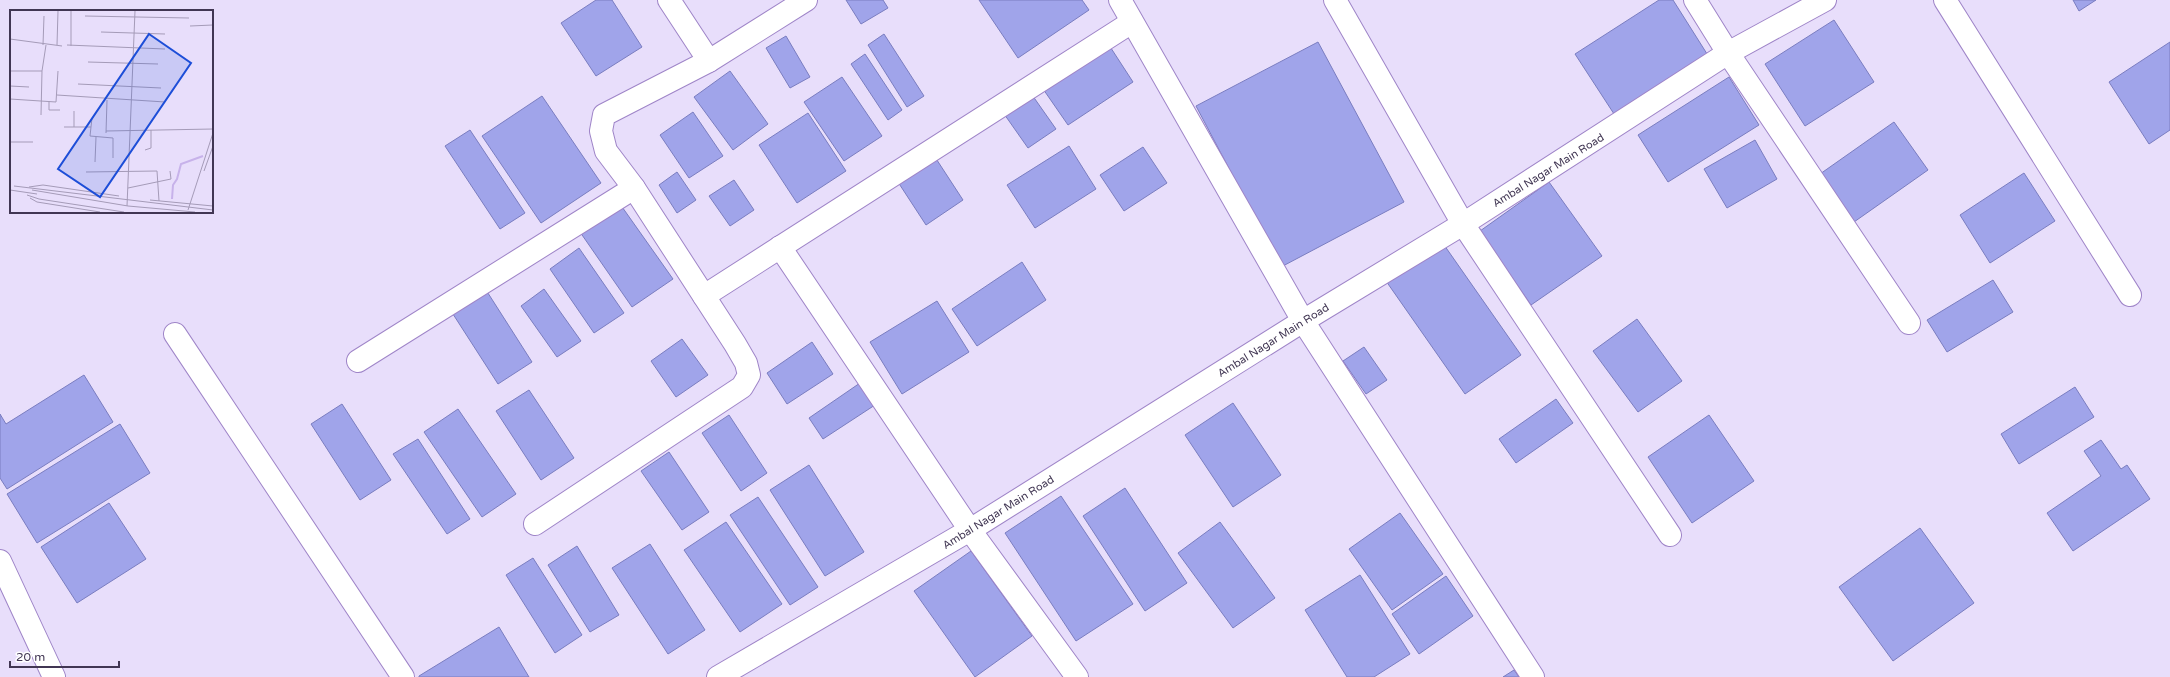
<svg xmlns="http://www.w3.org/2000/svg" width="2170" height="677" viewBox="0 0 2170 677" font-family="'Varela Round',sans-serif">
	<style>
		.building { fill: #a0a4ea; stroke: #7a7dc0 }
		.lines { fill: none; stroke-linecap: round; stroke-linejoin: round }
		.minor-casing { stroke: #9f85c8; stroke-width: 24 }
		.tertiary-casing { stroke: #9f85c8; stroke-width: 24 }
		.minor { stroke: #fff; stroke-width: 22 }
		.tertiary { stroke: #fff; stroke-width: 22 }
		.labels { text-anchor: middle; stroke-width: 4; stroke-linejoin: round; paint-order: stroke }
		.street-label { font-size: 11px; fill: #413653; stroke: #fff }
		.inset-river { fill: none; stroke: #c7b2ea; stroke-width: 2 }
		.inset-road { fill: none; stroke: #a59bb8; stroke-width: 1 }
		.view { fill: #1d4ed8; fill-opacity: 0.15; stroke: #1d4ed8; stroke-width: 2 }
		.inset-edge { fill: none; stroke: #413653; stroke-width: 2 }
	</style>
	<rect width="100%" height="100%" fill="#e8defb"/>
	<!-- building -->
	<g class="building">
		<polygon points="596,0 612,0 642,47 596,76 561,23"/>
		<polygon points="846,0 883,0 888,8 861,24"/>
		<polygon points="979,0 1082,0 1089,10 1018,58"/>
		<polygon points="1659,0 1673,0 1709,57 1616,117 1575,54"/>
		<polygon points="2073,0 2096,0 2079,11"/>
		<polygon points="1834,20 1874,82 1805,126 1765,64"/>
		<polygon points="884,34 924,96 907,107 868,45"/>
		<polygon points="786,36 810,77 790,88 766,48"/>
		<polygon points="1107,42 1133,82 1068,125 1041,86"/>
		<polygon points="1318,42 1404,202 1281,267 1196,106"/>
		<polygon points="2170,42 2170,130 2149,144 2109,82"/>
		<polygon points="865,54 902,110 888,120 851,64"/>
		<polygon points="730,71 768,124 733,150 694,97"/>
		<polygon points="842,77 882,136 844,161 804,102"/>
		<polygon points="1729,77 1759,125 1668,182 1638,135"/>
		<polygon points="1030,92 1056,129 1028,148 1002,111"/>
		<polygon points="542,96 601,183 541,223 482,136"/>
		<polygon points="693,112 723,156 689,178 660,135"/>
		<polygon points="808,113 846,171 797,203 759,145"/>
		<polygon points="1894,122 1928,170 1854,222 1820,174"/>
		<polygon points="470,130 525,213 500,229 445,146"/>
		<polygon points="1755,140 1777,179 1727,208 1704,169"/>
		<polygon points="1069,146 1096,189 1035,228 1007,185"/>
		<polygon points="1143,147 1167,183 1124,211 1100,175"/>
		<polygon points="933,154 963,200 926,225 896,179"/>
		<polygon points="677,172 696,200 677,213 659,185"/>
		<polygon points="2024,173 2055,221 1990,263 1960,215"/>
		<polygon points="734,180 754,210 730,226 709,196"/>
		<polygon points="1549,182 1602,256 1531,305 1480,231"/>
		<polygon points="620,204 673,279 632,307 580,232"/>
		<polygon points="1442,242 1521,355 1465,394 1386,281"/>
		<polygon points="579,248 624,313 594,333 550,269"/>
		<polygon points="1022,262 1046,300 977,346 952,309"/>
		<polygon points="1993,280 2013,312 1947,352 1927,320"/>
		<polygon points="544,289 581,341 557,357 521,306"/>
		<polygon points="486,290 532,362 498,384 451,311"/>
		<polygon points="937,301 969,352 902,394 870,342"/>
		<polygon points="1637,319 1682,381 1638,412 1593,351"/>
		<polygon points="682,339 708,375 676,397 651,361"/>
		<polygon points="812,342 833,374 787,404 767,373"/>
		<polygon points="1364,347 1387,380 1366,394 1343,361"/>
		<polygon points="84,375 113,422 7,489 0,478 0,414 6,424"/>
		<polygon points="860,383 875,405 823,439 809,418"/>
		<polygon points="2075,387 2094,417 2019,464 2001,434"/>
		<polygon points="529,390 574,458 541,480 496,411"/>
		<polygon points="1556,399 1573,423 1516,463 1499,439"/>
		<polygon points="1233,403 1281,475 1233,507 1185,435"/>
		<polygon points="342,404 391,480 360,500 311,424"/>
		<polygon points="458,409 516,494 482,517 424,432"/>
		<polygon points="729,415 767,473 741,491 702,433"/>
		<polygon points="1709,415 1754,481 1692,523 1648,457"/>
		<polygon points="120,424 150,473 37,543 7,494"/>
		<polygon points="418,439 470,519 447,534 393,454"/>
		<polygon points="2101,440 2121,469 2127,465 2150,499 2073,551 2047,513 2101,476 2084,451"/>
		<polygon points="669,452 709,512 682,530 641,471"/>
		<polygon points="809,465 864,552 825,576 770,490"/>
		<polygon points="1125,488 1187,583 1145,611 1083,516"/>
		<polygon points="1061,496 1133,604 1076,641 1005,533"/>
		<polygon points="758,497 818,587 790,605 730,515"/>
		<polygon points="109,503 146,559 77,603 41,547"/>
		<polygon points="1400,513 1443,574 1392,610 1349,549"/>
		<polygon points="726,522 782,604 740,632 684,550"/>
		<polygon points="1220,522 1275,598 1233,628 1178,553"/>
		<polygon points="1920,528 1974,603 1893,661 1839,587"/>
		<polygon points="650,544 705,630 668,654 612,568"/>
		<polygon points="577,546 619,615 590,632 548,565"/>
		<polygon points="971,551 1032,636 975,677 914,591"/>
		<polygon points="533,558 582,635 555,653 506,575"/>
		<polygon points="1360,575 1410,654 1374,677 1347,677 1305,610"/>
		<polygon points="1446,576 1473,616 1419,654 1392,614"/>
		<polygon points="499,627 529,677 419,677 419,676"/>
		<polygon points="1514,670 1519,677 1503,677"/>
	</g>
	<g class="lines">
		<defs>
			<g id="minor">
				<polyline points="669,0 709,61"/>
				<polyline points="1120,0 1303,321 1533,677"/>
				<polyline points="1335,0 1463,224 1670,535"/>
				<polyline points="1695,0 1728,53 1909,323"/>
				<polyline points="1945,0 2130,295"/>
				<polyline points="780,247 970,530 1077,677"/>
				<polyline points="704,296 1132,22"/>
				<polyline points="175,334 403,677"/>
				<polyline points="358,361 634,188"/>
				<polyline points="535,524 742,387 749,375 746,363 735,344 634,188 606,151 601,131 604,115 709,61 806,0"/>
				<polyline points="718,677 970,530 1303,321 1463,224 1728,53 1825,0"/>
			</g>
			<polyline id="tertiary" points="0,561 54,677"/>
		</defs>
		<!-- minor casing -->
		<use href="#minor" class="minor-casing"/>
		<!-- tertiary casing -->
		<use href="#tertiary" class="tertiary-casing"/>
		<!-- minor -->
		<use href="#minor" class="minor"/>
		<!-- tertiary -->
		<use href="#tertiary" class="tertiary"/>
	</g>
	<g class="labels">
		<!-- street labels -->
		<g class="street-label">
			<text transform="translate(1548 170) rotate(-32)" y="4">Ambal Nagar Main Road</text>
			<text transform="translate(1273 340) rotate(-32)" y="4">Ambal Nagar Main Road</text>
			<text transform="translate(998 512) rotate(-32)" y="4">Ambal Nagar Main Road</text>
		</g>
	</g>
	<!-- overview -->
	<g transform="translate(10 10)">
		<rect width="203" height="203" fill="#e8defb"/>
		<path class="inset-river" d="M 162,189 L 163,175 L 167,169 L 171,154 L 193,146"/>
		<path class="inset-road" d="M 61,1 L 61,36M 75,6 L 179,8M 180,16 L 203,15M 91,22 L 155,24M 0,29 L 52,36M 33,35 L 34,6M 47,35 L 48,1M 57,35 L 155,39M 78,52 L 148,54M 0,61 L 32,61 L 36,35M 68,74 L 151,78M 0,76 L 19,77M 47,85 L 155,92M 0,89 L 46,92 L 48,61M 39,91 L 39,100 L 50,100M 31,105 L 32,61M 82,108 L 80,126 L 103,128 L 103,148M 54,117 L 81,117M 64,117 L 64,101M 96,121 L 203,119M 96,123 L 97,90M 0,132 L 23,132M 135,140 L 141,138 L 141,120M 85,152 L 86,127M 194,161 L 203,136M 76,162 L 147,161 L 149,191M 4,176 L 203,200M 19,177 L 33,175 L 109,186M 118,178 L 161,169 L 160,161M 0,180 L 27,184M 22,180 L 118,196 L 185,202M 17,185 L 29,189 L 114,202M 20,188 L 27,192 L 90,202M 140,190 L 203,196M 117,196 L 125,1M 178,200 L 203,123"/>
		<path class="view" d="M 139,24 L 181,53 L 90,187 L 48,159 Z"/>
		<rect width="203" height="203" class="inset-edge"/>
	</g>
	<!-- scale -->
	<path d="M10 661v6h109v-6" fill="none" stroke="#413653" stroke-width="2"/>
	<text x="16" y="661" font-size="12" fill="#413653" stroke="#ffffff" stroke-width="3" paint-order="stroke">20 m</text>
</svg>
